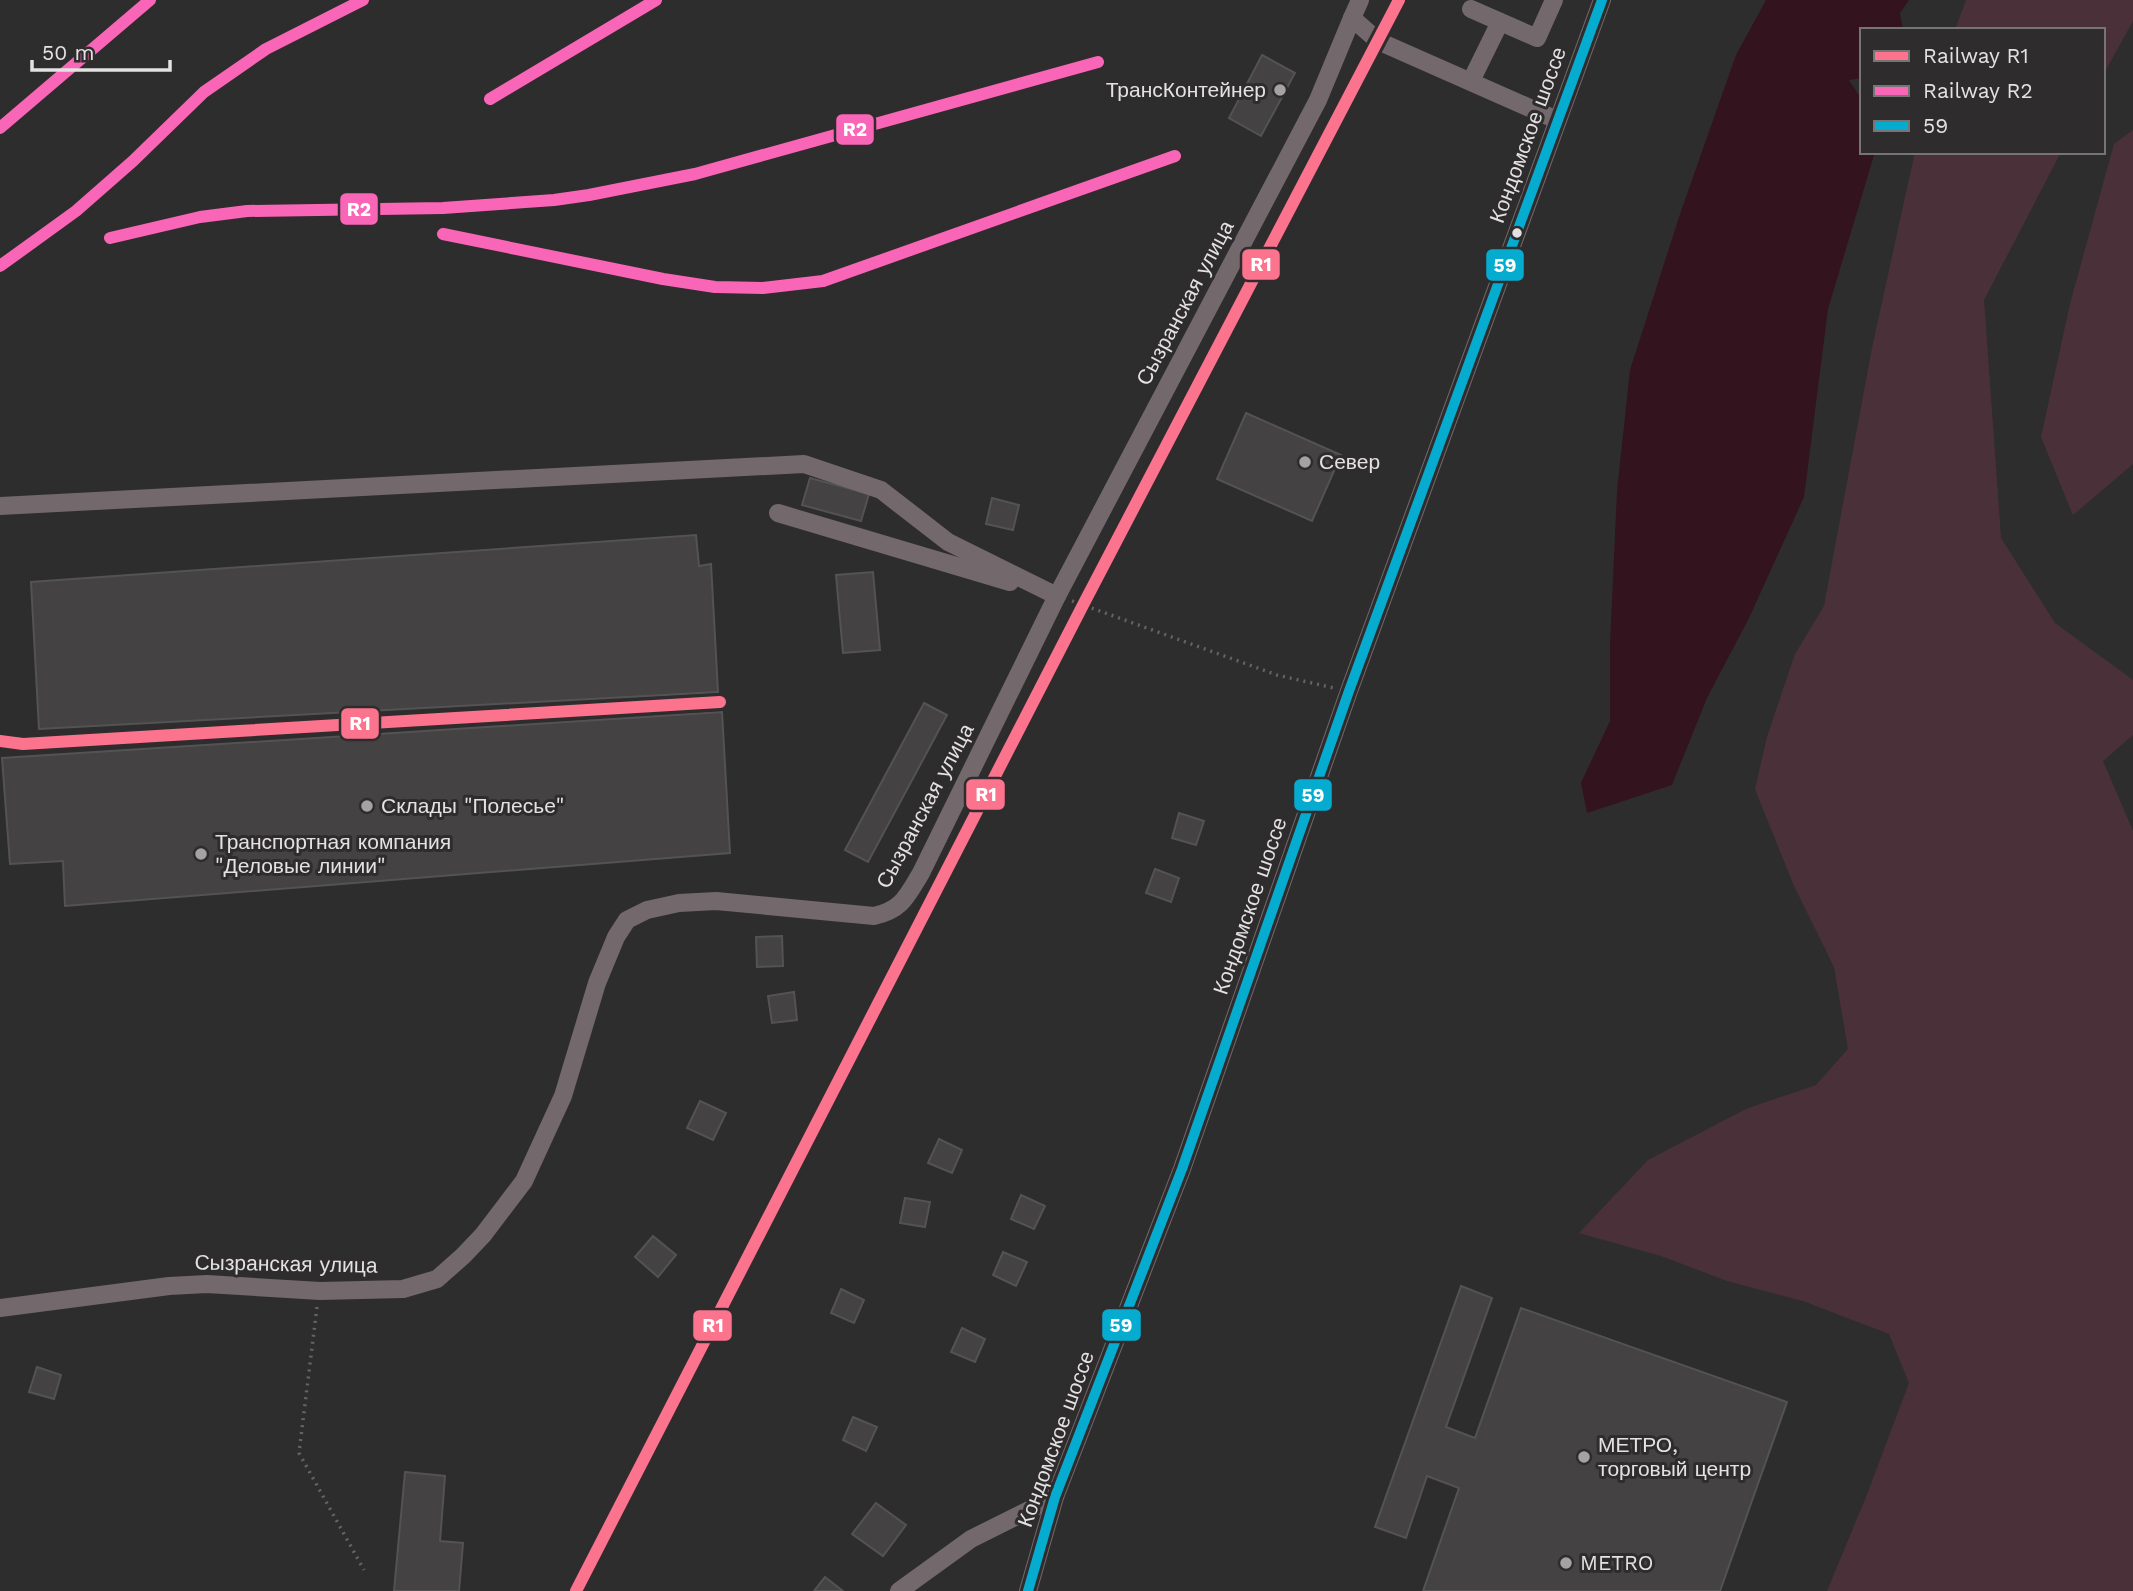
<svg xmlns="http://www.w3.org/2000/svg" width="2133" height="1591" viewBox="0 0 2133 1591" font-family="'Work Sans',sans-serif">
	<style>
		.green { fill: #4a3139 }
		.water { fill: #33131e }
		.building { fill: #444243; stroke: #545354; stroke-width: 2 }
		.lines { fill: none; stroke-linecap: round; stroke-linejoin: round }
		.path { stroke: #696264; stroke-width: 3.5; stroke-dasharray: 2 5; stroke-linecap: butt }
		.minor { stroke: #73686b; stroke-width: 18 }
		.bus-1-casing { stroke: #2f2c2d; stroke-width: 16 }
		.bus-1 { stroke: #06acd0; stroke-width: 10 }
		.rail-1-casing { stroke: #2f2c2d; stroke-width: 18 }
		.rail-2-casing { stroke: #2f2c2d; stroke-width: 18 }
		.rail-1 { stroke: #fc738d; stroke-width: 12 }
		.rail-2 { stroke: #fa66b7; stroke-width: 12 }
		.poi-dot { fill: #a4a2a2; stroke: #2f2c2d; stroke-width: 2.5 }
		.bus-dot { fill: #e3e1e1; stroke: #2f2c2d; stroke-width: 2.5 }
		.labels { text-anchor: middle; stroke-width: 6; stroke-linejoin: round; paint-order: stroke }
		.poi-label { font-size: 21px; fill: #e3e1e1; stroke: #2f2c2d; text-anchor: start }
		.street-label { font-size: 21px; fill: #e3e1e1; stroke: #2f2c2d }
		.line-badge { stroke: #2f2c2d; stroke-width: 2.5 }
		.badge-label { font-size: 19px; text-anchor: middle; font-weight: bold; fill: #fff }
	</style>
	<rect width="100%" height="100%" fill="#2e2d2d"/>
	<!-- green -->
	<g class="green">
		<polygon points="1966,0 2133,0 2133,21 2103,75 2103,30 1955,30"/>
		<polygon points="2133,130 2133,464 2073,515 2041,437 2070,304 2114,144"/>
		<polygon points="1915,152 2061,152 1984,300 2001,538 2055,623 2133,680 2133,735 2103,761 2133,831 2133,1591 1827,1591 1866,1497 1909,1383 1889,1334 1803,1301 1727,1281 1661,1256 1579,1233 1648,1160 1746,1109 1816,1085 1848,1049 1834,967 1794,886 1755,789 1767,737 1795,654 1824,606 1872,348"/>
	</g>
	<!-- water -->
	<polygon class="water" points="1766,0 1909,0 1900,13 1903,30 1862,30 1862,78 1849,80 1862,100 1862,152 1875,152 1828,309 1804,497 1749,618 1707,698 1672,785 1587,813 1581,783 1610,721 1610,644 1617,491 1630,370 1680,214 1736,55"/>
	<!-- building -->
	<g class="building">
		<polygon points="1262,55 1295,73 1261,136 1229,118"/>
		<polygon points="1246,413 1341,455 1312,521 1217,479"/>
		<polygon points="810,478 869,494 861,521 802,505"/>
		<polygon points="992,498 1019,505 1013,530 986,524"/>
		<polygon points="696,535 699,566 711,564 718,692 39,729 31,582"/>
		<polygon points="873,572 880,650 843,653 836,575"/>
		<polygon points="924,703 947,715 868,862 845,850"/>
		<polygon points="722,712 730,853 65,906 63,861 10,864 2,758"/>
		<polygon points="1179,813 1204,821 1196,845 1172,838"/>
		<polygon points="1155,869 1179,878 1171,902 1146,893"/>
		<polygon points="782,936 783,966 757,967 756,937"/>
		<polygon points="794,992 797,1020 772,1023 768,996"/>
		<polygon points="700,1101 726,1113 713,1140 687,1128"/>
		<polygon points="939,1139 962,1150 952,1173 928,1163"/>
		<polygon points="1021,1195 1045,1206 1034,1229 1011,1219"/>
		<polygon points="905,1198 930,1202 925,1227 900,1223"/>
		<polygon points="653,1236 676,1255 658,1277 635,1257"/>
		<polygon points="1003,1252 1027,1262 1016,1286 993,1275"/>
		<polygon points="1461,1286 1492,1298 1446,1427 1459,1432 1475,1438 1521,1308 1787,1402 1720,1591 1423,1591 1459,1488 1427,1476 1406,1538 1375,1527"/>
		<polygon points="841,1289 864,1300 854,1323 831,1313"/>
		<polygon points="962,1328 985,1339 975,1362 951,1352"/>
		<polygon points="37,1367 61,1375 54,1399 29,1392"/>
		<polygon points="853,1417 877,1427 866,1451 843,1440"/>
		<polygon points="405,1472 445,1476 440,1541 463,1543 459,1591 394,1591"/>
		<polygon points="876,1503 906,1525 883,1556 852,1534"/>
		<polygon points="825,1577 843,1591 814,1591"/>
	</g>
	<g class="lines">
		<!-- path -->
		<g class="path">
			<polyline points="1072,601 1277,675 1334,688"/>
			<polyline points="317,1307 299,1453 364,1570"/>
		</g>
		<!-- minor -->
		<g class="minor">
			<polyline points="1360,0 1352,18 1378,41 1557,120"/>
			<polyline points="1471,9 1537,38 1554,0"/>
			<polyline points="1471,81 1500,22"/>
			<polyline points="0,506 804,464 881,490 948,542 1057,596"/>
			<polyline points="778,513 1010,582"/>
			<path d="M 0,1308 L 169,1286 L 207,1284 L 320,1291 L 403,1289 L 437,1279 L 463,1256 L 483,1235 L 524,1181 L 563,1096 L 597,983 L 616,937 L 627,920 L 647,910 L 679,903 L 716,901 L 874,916 C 902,910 907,896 921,873 L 1057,596 L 1318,100 L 1352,18"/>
			<polyline points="899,1591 971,1539 1055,1497"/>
			<polyline points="1028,1591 1055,1497 1182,1169 1349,691 1602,0"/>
		</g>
		<defs>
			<polyline id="bus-1" points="1028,1591 1055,1497 1182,1169 1349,691 1602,0"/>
		</defs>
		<!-- bus-1 casing -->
		<use href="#bus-1" class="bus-1-casing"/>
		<!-- bus-1 -->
		<use href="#bus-1" class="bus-1"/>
		<defs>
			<g id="rail-1">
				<polyline points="0,741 23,744 720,702"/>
				<polyline points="576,1591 1083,605 1399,0"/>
			</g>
			<g id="rail-2">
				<polyline points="490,99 656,0"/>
				<polyline points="0,128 150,0"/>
				<polyline points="443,234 663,279 715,287 763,288 823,281 1175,156"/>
				<polyline points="110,238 200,217 247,211 443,208 554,200 589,195 695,174 1098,62"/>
				<polyline points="0,266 76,211 133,161 204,92 266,49 363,0"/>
			</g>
		</defs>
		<!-- rail-1 casing -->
		<use href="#rail-1" class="rail-1-casing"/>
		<!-- rail-2 casing -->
		<use href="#rail-2" class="rail-2-casing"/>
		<!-- rail-1 -->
		<use href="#rail-1" class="rail-1"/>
		<!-- rail-2 -->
		<use href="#rail-2" class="rail-2"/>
	</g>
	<!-- markers -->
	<g class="poi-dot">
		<circle cx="1280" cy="90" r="7"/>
		<circle cx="1305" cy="462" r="7"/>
		<circle cx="367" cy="806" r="7"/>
		<circle cx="201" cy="854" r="7"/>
		<circle cx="1584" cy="1457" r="7"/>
		<circle cx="1566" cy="1563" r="7"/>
	</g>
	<circle class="bus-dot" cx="1517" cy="233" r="6"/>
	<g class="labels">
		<!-- poi labels -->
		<g class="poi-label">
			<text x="1266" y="97" text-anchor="end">ТрансКонтейнер</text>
			<text x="1319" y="469">Север</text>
			<text x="381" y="813">Склады "Полесье"</text>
			<text x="215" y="849">Транспортная компания<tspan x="215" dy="24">"Деловые линии"</tspan></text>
			<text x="1598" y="1452">МЕТРО,<tspan x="1598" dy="24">торговый центр</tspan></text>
			<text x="1580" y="1570">METRO</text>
		</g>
		<!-- street labels -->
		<g class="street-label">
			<text transform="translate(1528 135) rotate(-70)" y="7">Кондомское шоссе</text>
			<text transform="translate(1185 303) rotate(-62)" y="7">Сызранская улица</text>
			<text transform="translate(925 806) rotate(-62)" y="7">Сызранская улица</text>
			<text transform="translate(1250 906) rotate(-71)" y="7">Кондомское шоссе</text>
			<text transform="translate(286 1264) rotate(1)" y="7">Сызранская улица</text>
			<text transform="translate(1056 1439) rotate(-70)" y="7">Кондомское шоссе</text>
		</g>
	</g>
	<g class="line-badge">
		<rect x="835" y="113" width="40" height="33" rx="7" fill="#fa66b7"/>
		<rect x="339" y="192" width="40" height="34" rx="7" fill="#fa66b7"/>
		<rect x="1241" y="248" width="40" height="33" rx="7" fill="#fc738d"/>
		<rect x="1485" y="248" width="40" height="34" rx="7" fill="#06acd0"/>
		<rect x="340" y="707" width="40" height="33" rx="7" fill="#fc738d"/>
		<rect x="965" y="778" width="41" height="33" rx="7" fill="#fc738d"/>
		<rect x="1293" y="778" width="40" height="34" rx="7" fill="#06acd0"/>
		<rect x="1101" y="1308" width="41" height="34" rx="7" fill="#06acd0"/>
		<rect x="692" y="1309" width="41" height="33" rx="7" fill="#fc738d"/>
	</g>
	<g class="badge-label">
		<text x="855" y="136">R2</text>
		<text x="359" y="216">R2</text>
		<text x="1261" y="271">R1</text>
		<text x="1505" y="272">59</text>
		<text x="360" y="730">R1</text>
		<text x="986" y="801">R1</text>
		<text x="1313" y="802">59</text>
		<text x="1121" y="1332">59</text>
		<text x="713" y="1332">R1</text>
	</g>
	<!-- legend -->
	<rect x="1860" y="28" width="245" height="126" fill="#2f2c2d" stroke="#777475" stroke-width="2"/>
	<rect x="1874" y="51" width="35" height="10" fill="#fc738d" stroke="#777475" stroke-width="2"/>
	<text x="1923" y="63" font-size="21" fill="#e3e1e1">Railway R1</text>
	<rect x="1874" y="86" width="35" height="10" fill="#fa66b7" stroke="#777475" stroke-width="2"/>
	<text x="1923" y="98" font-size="21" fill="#e3e1e1">Railway R2</text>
	<rect x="1874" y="121" width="35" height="10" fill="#06acd0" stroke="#777475" stroke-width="2"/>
	<text x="1923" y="133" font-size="21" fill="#e3e1e1">59</text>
	<!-- scale -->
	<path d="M32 60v10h138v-10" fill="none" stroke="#e3e1e1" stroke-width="3.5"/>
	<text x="42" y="60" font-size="21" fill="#e3e1e1" stroke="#2f2c2d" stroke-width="5" paint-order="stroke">50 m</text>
</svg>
